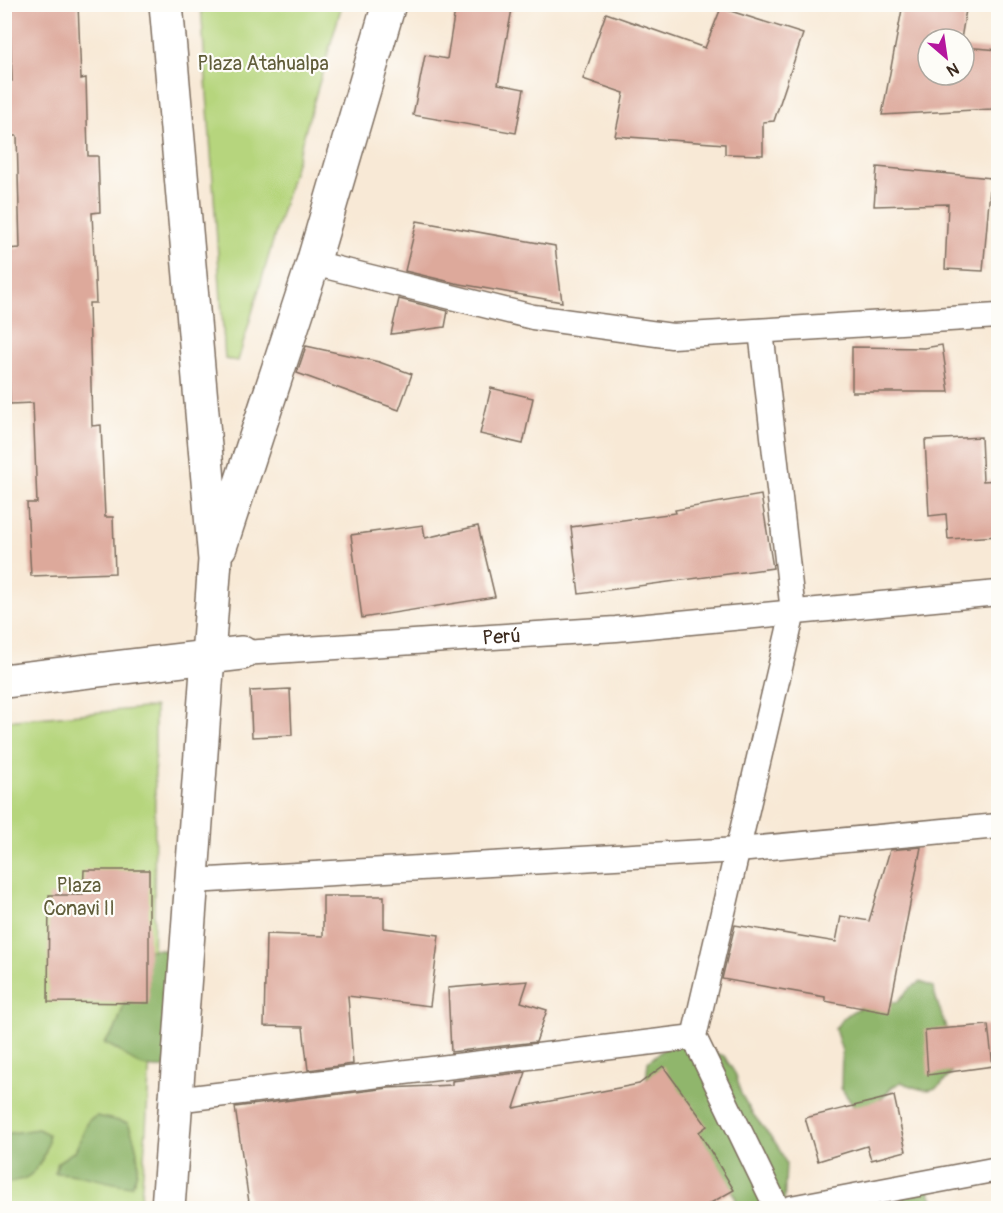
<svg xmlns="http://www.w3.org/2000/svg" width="1003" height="1213" viewBox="0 0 1003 1213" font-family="Pangolin,sans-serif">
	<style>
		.green { fill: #b6d57d; stroke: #78804e; stroke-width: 1.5 }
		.forest { fill: #90b66c; stroke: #667045; stroke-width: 1.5 }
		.building { fill: #dda99b }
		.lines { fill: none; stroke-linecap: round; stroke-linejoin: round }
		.lane-casing { stroke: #7d6d5e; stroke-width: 27 }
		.street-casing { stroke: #7d6d5e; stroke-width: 36 }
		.lane { stroke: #fff; stroke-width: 24 }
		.street { stroke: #fff; stroke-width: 33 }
		.labels { text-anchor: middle; stroke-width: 4.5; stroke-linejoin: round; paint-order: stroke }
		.park-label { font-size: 20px; fill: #605d3a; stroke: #fdfcf7 }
		.street-label { font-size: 20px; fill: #3b2a1e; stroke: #fdfcf7 }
	</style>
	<rect width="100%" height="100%" fill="#fdfcf7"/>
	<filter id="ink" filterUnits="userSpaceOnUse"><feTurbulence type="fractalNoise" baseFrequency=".0167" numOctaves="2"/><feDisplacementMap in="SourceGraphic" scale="12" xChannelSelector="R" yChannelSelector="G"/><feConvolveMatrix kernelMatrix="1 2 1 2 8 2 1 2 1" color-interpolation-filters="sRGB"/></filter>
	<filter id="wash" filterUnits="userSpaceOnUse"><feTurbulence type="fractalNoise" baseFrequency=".008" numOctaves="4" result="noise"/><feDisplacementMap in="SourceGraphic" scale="24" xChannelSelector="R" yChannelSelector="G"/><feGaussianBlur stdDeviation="1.35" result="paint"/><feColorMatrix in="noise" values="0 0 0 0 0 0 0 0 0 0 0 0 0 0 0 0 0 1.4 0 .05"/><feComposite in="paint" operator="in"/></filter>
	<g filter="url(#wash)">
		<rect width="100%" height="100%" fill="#f8e9d6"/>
		<!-- green -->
		<g class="green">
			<polygon points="201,5 342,5 238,361 225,359"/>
			<path d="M 155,707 C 155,874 155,1042 140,1208 L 5,1208 L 5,721 Z"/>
		</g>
		<!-- forest -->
		<g class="forest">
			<path d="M 161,949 L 179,960 L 165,1068 C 131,1070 131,1054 104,1043 L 115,1030 L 141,957 L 150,950 Z"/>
			<path d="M 921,982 L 933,987 C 941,1021 954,1035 952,1072 C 935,1096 925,1092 901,1082 L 892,1087 L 869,1113 L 858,1113 L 841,1088 L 842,1051 L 835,1029 C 849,1006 873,1001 897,1002 L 911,987 Z"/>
			<polygon points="684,1044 724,1056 736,1075 741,1094 752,1113 777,1145 786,1163 784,1208 730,1208 736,1199 705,1147 646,1083 648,1062 665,1048"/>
			<path d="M 97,1116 L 128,1123 C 136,1142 144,1167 131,1186 C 105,1183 82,1173 55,1173 L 58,1162 L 75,1151 L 89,1120 Z"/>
			<path d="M 38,1129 L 48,1134 C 50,1148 38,1174 23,1179 C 16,1181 11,1181 5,1184 L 5,1134 Z"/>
			<polygon points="908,1187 928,1187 937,1208 897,1208 898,1202"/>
		</g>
		<g id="blocks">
			<!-- building -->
			<g class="building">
				<polygon points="9,4 78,4 81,79 86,78 88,156 98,156 100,212 92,213 96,303 89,303 92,426 101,425 105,517 113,517 115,573 31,576 27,503 37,503 33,403 10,404 5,249 20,248 17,136 6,136 4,81 12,81"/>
				<polygon points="456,4 513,4 498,84 524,89 516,133 413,115 425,55 447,59"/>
				<polygon points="903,4 967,4 961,39 928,39 928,75 964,75 964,47 999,50 999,84 992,109 882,115"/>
				<polygon points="721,8 803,34 774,121 763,122 763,155 725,154 725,144 615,136 624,93 583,79 606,13 705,48"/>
				<polygon points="877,167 991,178 983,271 945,269 948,204 874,206"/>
				<polygon points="417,221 555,246 562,302 455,283 405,271"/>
				<polygon points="399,299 448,311 445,327 391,334"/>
				<polygon points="942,345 949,392 852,392 852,347 924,348"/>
				<polygon points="306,346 379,362 412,374 399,410 297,373"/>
				<polygon points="491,388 533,398 523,444 480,434"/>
				<polygon points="981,437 983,481 999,480 999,536 948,539 946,514 929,516 925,440"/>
				<polygon points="761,495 773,568 579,594 571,527 676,513 675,510"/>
				<polygon points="423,525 425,538 478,526 495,597 362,618 351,535"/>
				<polygon points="290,689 292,735 252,737 250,691"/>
				<polygon points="921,847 889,1013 825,1001 825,997 722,979 735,925 836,942 841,916 869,921 890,850"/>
				<polygon points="84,870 149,870 149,1003 48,1002 49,895 83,895"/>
				<polygon points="323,896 384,896 384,928 439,935 430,1006 348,996 353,1064 308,1070 303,1027 264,1026 266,934 323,936"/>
				<polygon points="528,981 521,1002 547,1010 536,1042 451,1052 448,988"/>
				<polygon points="988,1025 993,1066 928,1075 925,1030"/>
				<polygon points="663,1066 707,1126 699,1132 734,1190 700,1209 250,1209 235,1107 389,1088 452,1085 452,1081 526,1072 514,1108 639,1084"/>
				<polygon points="894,1096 906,1151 871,1160 867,1146 818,1161 805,1118"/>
			</g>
		</g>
	</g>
	<g filter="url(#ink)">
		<use href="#blocks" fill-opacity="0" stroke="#7d6d5e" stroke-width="1.5"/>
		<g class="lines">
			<defs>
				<g id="lane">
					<polyline points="313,263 533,317 672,336 998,316"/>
					<polyline points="761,331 793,612 694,1037 777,1208"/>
					<path id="s1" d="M 242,653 L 616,629 L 998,593"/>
					<polyline points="192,881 738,850 998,826"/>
					<polyline points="175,1100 694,1037"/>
					<polyline points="791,1208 998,1169"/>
				</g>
				<g id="street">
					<polyline points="166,4 215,560 168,1208"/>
					<polyline points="220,547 313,263 389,4"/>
					<polyline points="4,681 242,653"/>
				</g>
			</defs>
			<!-- lane casing -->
			<use href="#lane" class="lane-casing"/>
			<!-- street casing -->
			<use href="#street" class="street-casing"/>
			<!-- lane -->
			<use href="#lane" class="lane"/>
			<!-- street -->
			<use href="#street" class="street"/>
		</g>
	</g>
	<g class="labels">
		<!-- park labels -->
		<g class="park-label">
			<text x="263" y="70">Plaza Atahualpa</text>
			<text x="79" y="892">Plaza<tspan x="79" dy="23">Conavi II</tspan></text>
		</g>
		<!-- street labels -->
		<g class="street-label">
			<text dy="7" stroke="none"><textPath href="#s1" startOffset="260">Perú</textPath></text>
		</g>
	</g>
	<!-- margin -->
	<rect width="1003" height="1213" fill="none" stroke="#fdfcf7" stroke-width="24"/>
	<!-- north arrow -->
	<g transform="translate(946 57) rotate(151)"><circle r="28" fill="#fdfcf7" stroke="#afa8a0" stroke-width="1.5"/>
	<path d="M0-4.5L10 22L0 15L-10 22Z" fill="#b5179e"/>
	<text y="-9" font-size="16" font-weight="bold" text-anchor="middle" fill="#3b2a1e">N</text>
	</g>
</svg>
